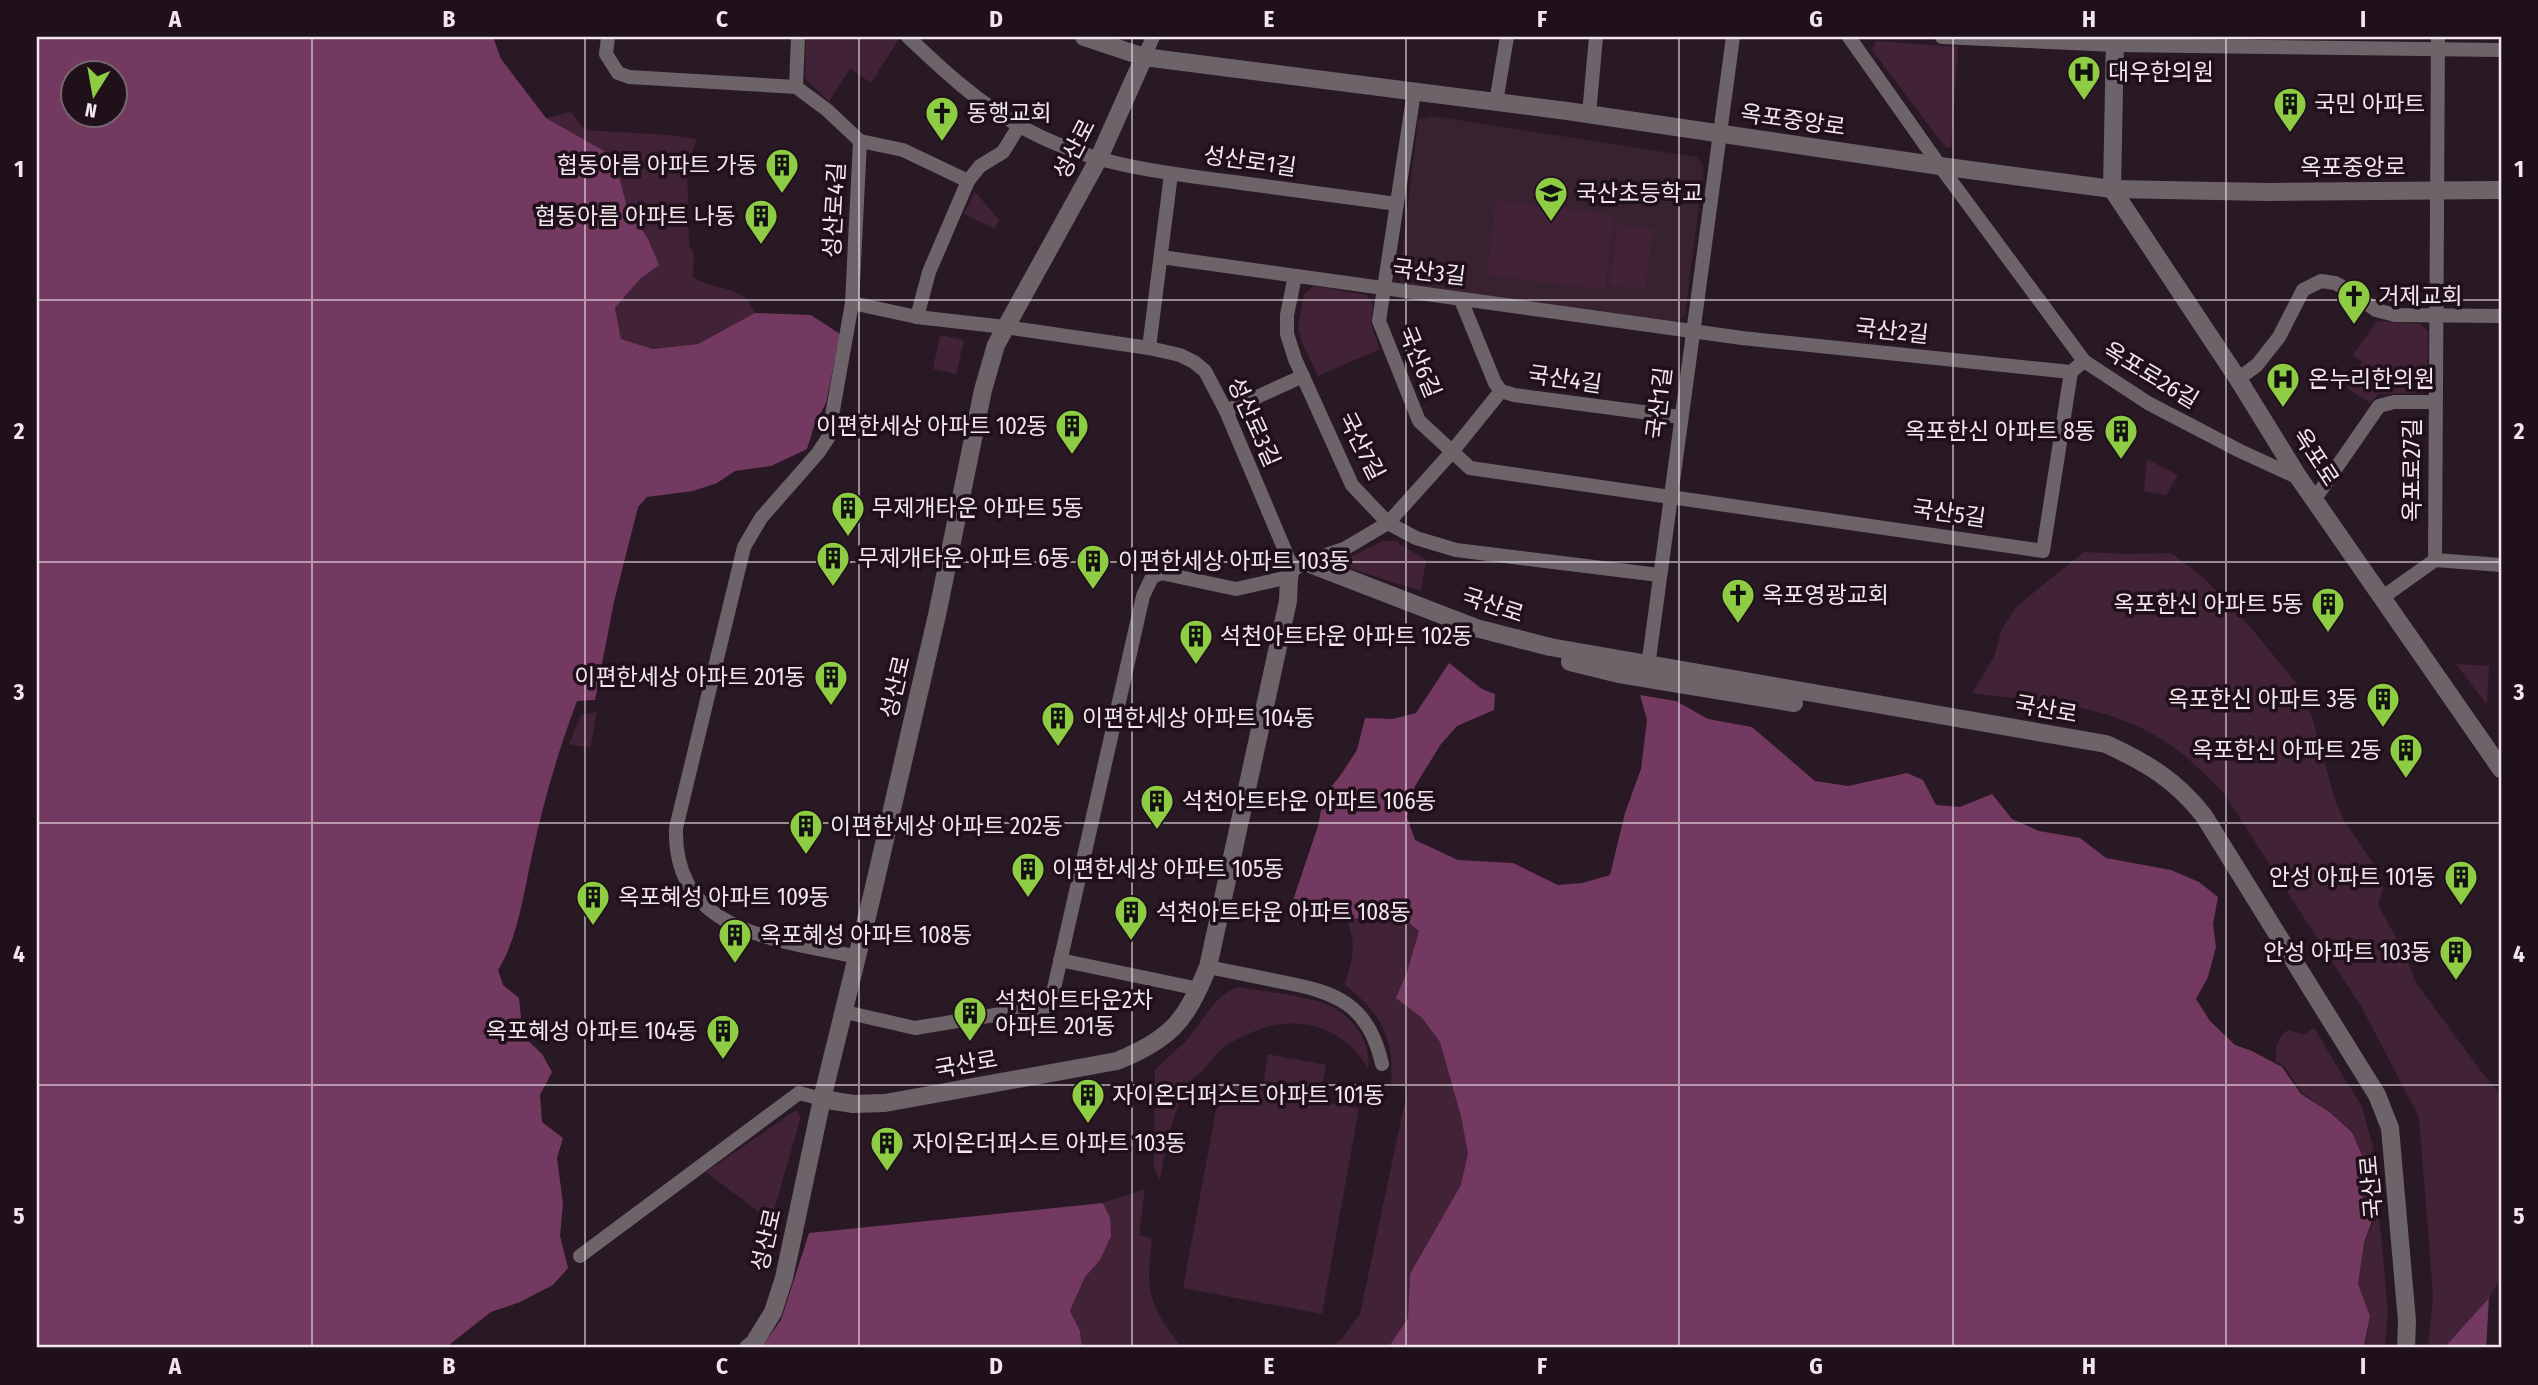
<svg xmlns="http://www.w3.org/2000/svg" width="2538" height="1385" viewBox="0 0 2538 1385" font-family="'Fira Sans Condensed','Noto Sans KR',sans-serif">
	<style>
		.built { fill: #382230 }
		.green { fill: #422237 }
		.forest { fill: #743961; fill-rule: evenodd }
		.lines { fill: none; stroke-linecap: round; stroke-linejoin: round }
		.minor { stroke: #6d646a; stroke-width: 14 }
		.tertiary { stroke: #6d646a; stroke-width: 18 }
		.grid { fill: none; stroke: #f3e7ee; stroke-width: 2; stroke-opacity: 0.55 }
		.labels { text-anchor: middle; stroke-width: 7; stroke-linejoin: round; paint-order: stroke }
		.poi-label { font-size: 23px; fill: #f3e7ee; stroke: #1f101a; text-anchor: start }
		.street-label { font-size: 23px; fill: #f3e7ee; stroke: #1f101a }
		.neatline { fill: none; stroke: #f3e7ee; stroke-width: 2.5 }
		.grid-label { font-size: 23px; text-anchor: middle; font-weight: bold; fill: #f3e7ee }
	</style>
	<rect width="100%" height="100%" fill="#291924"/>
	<!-- built -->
	<polygon class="built" points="1432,116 1697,157 1704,168 1685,314 1672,324 1404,287 1399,279 1418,120"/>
	<!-- green -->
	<g class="green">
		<polygon points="806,37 896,37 899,39 871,83 850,69 829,101 805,79"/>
		<polygon points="1876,41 1958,47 1951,148 1945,147 1872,50"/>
		<path d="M 571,112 L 585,130 L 668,135 L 697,139 L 687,165 L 689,246 L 694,254 L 693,277 C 716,293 742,282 755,313 L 698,344 L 653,349 L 621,339 L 615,308 L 640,279 L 648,239 L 627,207 L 620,180 L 546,118 Z"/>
		<polygon points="975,192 999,220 995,229 964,214"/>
		<polygon points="1496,200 1614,215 1605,290 1487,275"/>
		<polygon points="1617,224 1653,229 1645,290 1610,285"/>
		<polygon points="1314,286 1366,295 1373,305 1371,324 1380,349 1318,376 1301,340 1298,328 1304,294"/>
		<polygon points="2377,321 2420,324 2428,331 2427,388 2421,393 2379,394 2370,403 2347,388 2362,362 2353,355"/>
		<polygon points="940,335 964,340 956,374 933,369"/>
		<polygon points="2147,459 2178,475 2166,495 2144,491"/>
		<polygon points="1383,541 1395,541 1426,560 1421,591 1336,564"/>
		<path d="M 2084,552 L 2128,554 L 2171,553 L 2203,577 L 2251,628 L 2297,684 L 2312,717 L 2335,800 L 2345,822 L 2380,873 L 2383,888 L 2378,905 L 2404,952 L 2416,983 L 2481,1071 L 2501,1095 L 2501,1278 L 2489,1298 L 2444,1348 L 2428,1348 L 2433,1295 L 2419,1117 L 2362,1008 L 2225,795 C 2204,773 2183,751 2156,736 C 2101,703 2033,701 1972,693 L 1994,657 L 2002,628 L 2016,607 Z"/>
		<polygon points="2456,664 2489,666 2487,705"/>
		<polygon points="597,712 590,748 569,744 581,715"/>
		<path d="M 1392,909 L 1419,931 L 1407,972 L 1397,998 L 1422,1018 L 1440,1042 L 1461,1117 L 1468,1153 L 1462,1185 L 1410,1274 L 1408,1318 L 1388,1348 L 1331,1348 L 1343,1337 L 1360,1314 L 1408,1087 L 1391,1083 C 1395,1038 1380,1012 1345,985 C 1351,960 1358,946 1347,921 Z"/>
		<path d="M 1239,987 C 1265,992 1295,994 1320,1002 C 1348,1010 1372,1039 1368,1068 C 1339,1021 1289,1012 1242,1037 C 1236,1040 1228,1043 1223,1048 C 1216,1053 1211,1061 1205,1068 C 1199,1074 1191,1079 1187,1087 C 1171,1116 1166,1149 1160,1180 L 1154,1168 L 1155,1070 C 1164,1060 1174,1052 1184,1043 C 1203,1024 1212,995 1239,987 Z"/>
		<path d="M 2314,1028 L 2362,1107 L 2373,1147 L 2388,1313 L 2385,1348 L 2359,1348 L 2365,1345 L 2370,1316 L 2358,1284 L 2364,1244 L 2373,1222 L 2359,1187 L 2364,1160 L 2352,1131 L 2328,1111 L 2302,1093 L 2284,1066 L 2276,1062 C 2275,1047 2276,1039 2288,1030 L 2304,1035 Z"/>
		<polygon points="1268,1054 1326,1065 1321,1092 1264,1081"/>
		<polygon points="1221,1083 1359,1108 1322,1314 1183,1288"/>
		<polygon points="796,1110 801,1116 771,1221 706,1172"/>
		<path d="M 1145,1189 L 1139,1235 L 1152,1239 C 1145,1292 1149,1306 1182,1348 L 1082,1348 L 1080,1331 L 1070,1312 L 1085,1277 L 1100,1260 L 1110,1218 L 1103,1203 Z"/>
	</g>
	<!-- forest -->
	<g class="forest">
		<path d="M 37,37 L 493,37 L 501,59 L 546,118 L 609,154 L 620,180 L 627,207 L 648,239 L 659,265 L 640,279 L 615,308 L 621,339 L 653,349 L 698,344 L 755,313 L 811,315 L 840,334 L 826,403 L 815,423 L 807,449 L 771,466 L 735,471 L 717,483 L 693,491 L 647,497 L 638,507 L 614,602 L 595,700 L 577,701 C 559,749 545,796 534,846 C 525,885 519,937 498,970 L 503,985 L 519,998 L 523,1036 L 542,1054 L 552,1072 L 540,1095 L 542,1122 L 563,1138 L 557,1158 L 563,1203 L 560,1236 L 568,1268 L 553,1285 L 520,1302 L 491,1312 L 445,1348 L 37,1348 ZM 74,74 L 116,74 L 116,116 L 74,116 Z"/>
		<polygon points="1449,663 1482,689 1495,694 1494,710 1457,726 1441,744 1415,786 1407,817 1415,840 1458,860 1513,863 1558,885 1582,883 1610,875 1625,813 1641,769 1647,720 1640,695 1676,701 1708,719 1752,727 1815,781 1848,786 1907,773 1923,780 1936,805 1960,807 1992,794 2012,819 2039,831 2080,838 2106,858 2171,870 2199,882 2218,897 2213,924 2216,947 2208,977 2196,999 2210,1021 2235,1045 2252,1051 2282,1067 2301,1094 2328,1111 2352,1132 2364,1160 2359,1187 2372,1221 2364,1243 2358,1284 2370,1316 2364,1345 2357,1348 1388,1348 1408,1318 1410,1274 1461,1185 1468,1153 1461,1117 1440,1042 1422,1018 1396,998 1407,972 1419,931 1392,909 1347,921 1314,916 1290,909 1318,826 1324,795 1340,776 1357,750 1365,718 1393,719 1416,713"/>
		<polygon points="1103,1203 1110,1218 1111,1236 1100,1260 1085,1277 1070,1311 1080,1331 1082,1348 761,1348 781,1320 809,1233"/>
		<polygon points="2489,1298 2486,1348 2444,1348"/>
	</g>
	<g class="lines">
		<!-- minor -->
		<g class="minor">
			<polyline points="608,37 606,54 618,73 629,77 796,87 827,110 860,141 852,303 917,317 1005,327 1149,348 1180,355 1194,362 1205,371 1226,411 1292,567"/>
			<path d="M 908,37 C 943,70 978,103 1020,126 C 1089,165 1157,172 1234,182 C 1288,189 1342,197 1397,204"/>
			<polyline points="1849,37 1940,166 2084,361 2148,403 2240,451 2299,478"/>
			<polyline points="1942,37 2115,45 2501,50"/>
			<polyline points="1144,57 1153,37"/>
			<polyline points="796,87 798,37"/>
			<polyline points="1414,92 1379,321 1419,421 1470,468 2043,551 2071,372"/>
			<polyline points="1496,102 1507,37"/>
			<polyline points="1589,114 1596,37"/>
			<polyline points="860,141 903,150 968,181"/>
			<polyline points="1161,257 1742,338 2071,372 2084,361"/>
			<polyline points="1295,276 1287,315 1287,334 1295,359 1352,485 1388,523 1416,538 1456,550 1659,575"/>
			<polyline points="1461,300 1495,383 1501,391 1514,395 1680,417"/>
			<path d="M 852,303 L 828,438 L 818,453 L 761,518 L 744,547 L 676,828 C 673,934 778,939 857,957"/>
			<polyline points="917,317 929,272 968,181 980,166 1003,152 1019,126"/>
			<polyline points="1149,348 1171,174"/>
			<polyline points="2238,379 2257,365 2279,337 2303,290 2321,281 2335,283 2350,291 2376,310 2395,315 2501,316"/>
			<polyline points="1226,411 1303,376"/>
			<polyline points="2314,500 2379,406 2394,402 2435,402"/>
			<polyline points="2435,560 2501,565"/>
			<polyline points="1305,562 1344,549 1388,523 1451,453 1501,391"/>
			<polyline points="2383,597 2435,560 2438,37"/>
			<polyline points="1647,674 1733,37"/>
			<polyline points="1060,960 1199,989"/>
			<path d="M 1208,967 C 1232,972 1257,977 1282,982 C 1337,992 1369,1005 1382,1064"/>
			<polyline points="845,1012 915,1028 1050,1006 1143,596 1152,577 1161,573 1236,589 1289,577"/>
			<polyline points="580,1256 799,1093 822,1099"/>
		</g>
		<!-- tertiary -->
		<g class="tertiary">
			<polyline points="1084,37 1144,57 1567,111 1940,166 2112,189 2268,192 2501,190"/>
			<polyline points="2115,37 2112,189 2238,379 2299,478 2501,769"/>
			<path d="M 1292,567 L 1305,562 L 1476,628 L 1550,647 L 2106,744 C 2147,763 2176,780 2204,816 L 2377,1095 L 2390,1128 L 2407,1321 L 2406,1348"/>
			<polyline points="1570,662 1619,674 1794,703"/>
			<path d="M 822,1099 L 853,1104 L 885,1103 L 1117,1061 C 1171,1039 1186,1021 1208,967 L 1288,601 L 1289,577 L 1292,567"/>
			<polyline points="748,1348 754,1343 773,1312 784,1278 822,1099 871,900 937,615 983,390 996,345 1098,160 1144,57"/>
		</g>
	</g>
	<!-- grid -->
	<path class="grid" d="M 312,37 L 312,1348M 585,37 L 585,1348M 859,37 L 859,1348M 1132,37 L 1132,1348M 1406,37 L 1406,1348M 1679,37 L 1679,1348M 1953,37 L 1953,1348M 2226,37 L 2226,1348M 37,300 L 2501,300M 37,562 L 2501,562M 37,823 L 2501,823M 37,1085 L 2501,1085"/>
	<!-- icons -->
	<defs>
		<symbol id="hospital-pin" viewBox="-11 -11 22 30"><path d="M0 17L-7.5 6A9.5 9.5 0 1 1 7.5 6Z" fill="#8ecd43" stroke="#1f101a"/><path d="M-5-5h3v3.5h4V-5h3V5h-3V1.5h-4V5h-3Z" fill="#111"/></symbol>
		<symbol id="building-pin" viewBox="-11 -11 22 30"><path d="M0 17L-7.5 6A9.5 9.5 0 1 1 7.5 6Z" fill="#8ecd43" stroke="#1f101a"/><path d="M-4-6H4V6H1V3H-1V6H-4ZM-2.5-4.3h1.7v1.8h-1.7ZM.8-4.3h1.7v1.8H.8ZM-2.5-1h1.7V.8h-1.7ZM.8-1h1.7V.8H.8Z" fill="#111"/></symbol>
		<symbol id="church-pin" viewBox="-11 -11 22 30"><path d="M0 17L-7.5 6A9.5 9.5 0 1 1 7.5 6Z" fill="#8ecd43" stroke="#1f101a"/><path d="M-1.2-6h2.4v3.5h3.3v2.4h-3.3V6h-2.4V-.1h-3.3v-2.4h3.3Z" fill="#111"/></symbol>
		<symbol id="school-pin" viewBox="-11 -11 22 30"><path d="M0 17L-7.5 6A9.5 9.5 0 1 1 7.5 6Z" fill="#8ecd43" stroke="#1f101a"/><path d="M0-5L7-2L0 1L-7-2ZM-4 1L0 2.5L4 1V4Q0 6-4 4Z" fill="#111"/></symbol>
	</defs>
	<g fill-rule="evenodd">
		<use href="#hospital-pin" x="2065" y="53" width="38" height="52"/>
		<use href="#building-pin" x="2271" y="85" width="38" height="52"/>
		<use href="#church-pin" x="923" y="94" width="38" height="52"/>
		<use href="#building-pin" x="763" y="146" width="38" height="52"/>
		<use href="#school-pin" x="1532" y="174" width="38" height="52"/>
		<use href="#building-pin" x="742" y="197" width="38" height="52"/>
		<use href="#church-pin" x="2335" y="277" width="38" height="52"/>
		<use href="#hospital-pin" x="2264" y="360" width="38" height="52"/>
		<use href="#building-pin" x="1053" y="407" width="38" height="52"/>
		<use href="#building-pin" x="2102" y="412" width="38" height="52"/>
		<use href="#building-pin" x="829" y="489" width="38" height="52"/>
		<use href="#building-pin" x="814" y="539" width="38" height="52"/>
		<use href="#building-pin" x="1074" y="542" width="38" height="52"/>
		<use href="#church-pin" x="1719" y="576" width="38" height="52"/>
		<use href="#building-pin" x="2309" y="585" width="38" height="52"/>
		<use href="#building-pin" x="1177" y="617" width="38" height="52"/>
		<use href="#building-pin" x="812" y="658" width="38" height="52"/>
		<use href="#building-pin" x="2364" y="680" width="38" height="52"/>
		<use href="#building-pin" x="1039" y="699" width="38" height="52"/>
		<use href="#building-pin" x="2387" y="731" width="38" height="52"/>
		<use href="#building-pin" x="1138" y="782" width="38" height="52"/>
		<use href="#building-pin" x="787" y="807" width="38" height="52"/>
		<use href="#building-pin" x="1009" y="850" width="38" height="52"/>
		<use href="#building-pin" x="2442" y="858" width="38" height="52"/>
		<use href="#building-pin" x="574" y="878" width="38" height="52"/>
		<use href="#building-pin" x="1112" y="893" width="38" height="52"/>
		<use href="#building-pin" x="716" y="916" width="38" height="52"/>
		<use href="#building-pin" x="2437" y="933" width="38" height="52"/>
		<use href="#building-pin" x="951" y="994" width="38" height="52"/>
		<use href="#building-pin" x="704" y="1012" width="38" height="52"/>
		<use href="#building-pin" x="1069" y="1076" width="38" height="52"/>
		<use href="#building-pin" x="868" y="1124" width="38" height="52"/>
	</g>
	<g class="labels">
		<!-- poi labels -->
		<g class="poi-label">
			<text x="2108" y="80">대우한의원</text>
			<text x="2314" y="112">국민 아파트</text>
			<text x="967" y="121">동행교회</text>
			<text x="758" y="173" text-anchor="end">협동아름 아파트 가동</text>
			<text x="1576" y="201">국산초등학교</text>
			<text x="736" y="224" text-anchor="end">협동아름 아파트 나동</text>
			<text x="2378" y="304">거제교회</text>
			<text x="2308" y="387">온누리한의원</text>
			<text x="1048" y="434" text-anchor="end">이편한세상 아파트 102동</text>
			<text x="2096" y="439" text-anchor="end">옥포한신 아파트 8동</text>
			<text x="872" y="516">무제개타운 아파트 5동</text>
			<text x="858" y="566">무제개타운 아파트 6동</text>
			<text x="1118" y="569">이편한세상 아파트 103동</text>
			<text x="1762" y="603">옥포영광교회</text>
			<text x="2304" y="612" text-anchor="end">옥포한신 아파트 5동</text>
			<text x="1220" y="644">석천아트타운 아파트 102동</text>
			<text x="806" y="685" text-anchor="end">이편한세상 아파트 201동</text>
			<text x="2358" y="707" text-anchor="end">옥포한신 아파트 3동</text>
			<text x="1082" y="726">이편한세상 아파트 104동</text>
			<text x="2382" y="758" text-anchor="end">옥포한신 아파트 2동</text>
			<text x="1182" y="809">석천아트타운 아파트 106동</text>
			<text x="830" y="834">이편한세상 아파트 202동</text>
			<text x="1052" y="877">이편한세상 아파트 105동</text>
			<text x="2436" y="885" text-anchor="end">안성 아파트 101동</text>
			<text x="618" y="905">옥포혜성 아파트 109동</text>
			<text x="1156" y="920">석천아트타운 아파트 108동</text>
			<text x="760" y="943">옥포혜성 아파트 108동</text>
			<text x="2432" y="960" text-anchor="end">안성 아파트 103동</text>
			<text x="995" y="1008">석천아트타운2차<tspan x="995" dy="26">아파트 201동</tspan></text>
			<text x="698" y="1039" text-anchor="end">옥포혜성 아파트 104동</text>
			<text x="1112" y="1103">자이온더퍼스트 아파트 101동</text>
			<text x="912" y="1151">자이온더퍼스트 아파트 103동</text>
		</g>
		<!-- street labels -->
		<g class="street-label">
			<text transform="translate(1793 120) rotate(8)" y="8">옥포중앙로</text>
			<text transform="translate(1074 149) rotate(-63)" y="8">성산로</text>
			<text transform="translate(1250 161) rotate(8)" y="8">성산로1길</text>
			<text x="2353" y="175">옥포중앙로</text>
			<text transform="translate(834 210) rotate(-87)" y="8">성산로4길</text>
			<text transform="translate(1429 272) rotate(7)" y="8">국산3길</text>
			<text transform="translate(1892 331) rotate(6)" y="8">국산2길</text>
			<text transform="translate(1420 362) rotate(68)" y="8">국산6길</text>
			<text transform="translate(2151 375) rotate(31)" y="8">옥포로26길</text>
			<text transform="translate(1565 379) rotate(8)" y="8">국산4길</text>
			<text transform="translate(1659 403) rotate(-83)" y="8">국산1길</text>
			<text transform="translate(1254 422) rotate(66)" y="8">성산로3길</text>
			<text transform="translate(1362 446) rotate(63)" y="8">국산7길</text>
			<text transform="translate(2316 457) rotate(57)" y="8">옥포로</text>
			<text transform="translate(2412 470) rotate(-90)" y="8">옥포로27길</text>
			<text transform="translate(1949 513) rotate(8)" y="8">국산5길</text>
			<text transform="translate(1493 605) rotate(18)" y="8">국산로</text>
			<text transform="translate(895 687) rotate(-77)" y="8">성산로</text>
			<text transform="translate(2046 709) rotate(10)" y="8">국산로</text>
			<text transform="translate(966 1064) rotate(-10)" y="8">국산로</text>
			<text transform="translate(2371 1187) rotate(-95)" y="8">국산로</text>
			<text transform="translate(766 1240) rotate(-77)" y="8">성산로</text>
		</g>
	</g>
	<!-- border -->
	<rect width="2538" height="1385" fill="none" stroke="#1f101a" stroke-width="77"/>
	<!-- north arrow -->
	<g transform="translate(94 94) rotate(191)"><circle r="33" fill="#1f101a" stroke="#74666f" stroke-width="2"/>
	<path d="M0-5L12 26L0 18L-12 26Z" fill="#8ecd43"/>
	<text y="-10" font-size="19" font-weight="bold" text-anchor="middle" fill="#f3e7ee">N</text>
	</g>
	<rect x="38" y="38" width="2462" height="1308" class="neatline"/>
	<g class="grid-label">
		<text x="175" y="27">A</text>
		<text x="449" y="27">B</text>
		<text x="722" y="27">C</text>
		<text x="996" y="27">D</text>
		<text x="1269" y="27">E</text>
		<text x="1542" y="27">F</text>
		<text x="1816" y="27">G</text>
		<text x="2089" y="27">H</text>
		<text x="2363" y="27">I</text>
		<text x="19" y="177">1</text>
		<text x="2519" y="177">1</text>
		<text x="19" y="439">2</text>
		<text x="2519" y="439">2</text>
		<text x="19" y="700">3</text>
		<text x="2519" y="700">3</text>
		<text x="19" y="962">4</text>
		<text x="2519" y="962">4</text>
		<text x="19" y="1224">5</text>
		<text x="2519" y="1224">5</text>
		<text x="175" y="1374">A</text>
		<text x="449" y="1374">B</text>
		<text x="722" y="1374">C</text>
		<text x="996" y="1374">D</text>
		<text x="1269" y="1374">E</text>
		<text x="1542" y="1374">F</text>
		<text x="1816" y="1374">G</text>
		<text x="2089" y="1374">H</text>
		<text x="2363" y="1374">I</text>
	</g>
</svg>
